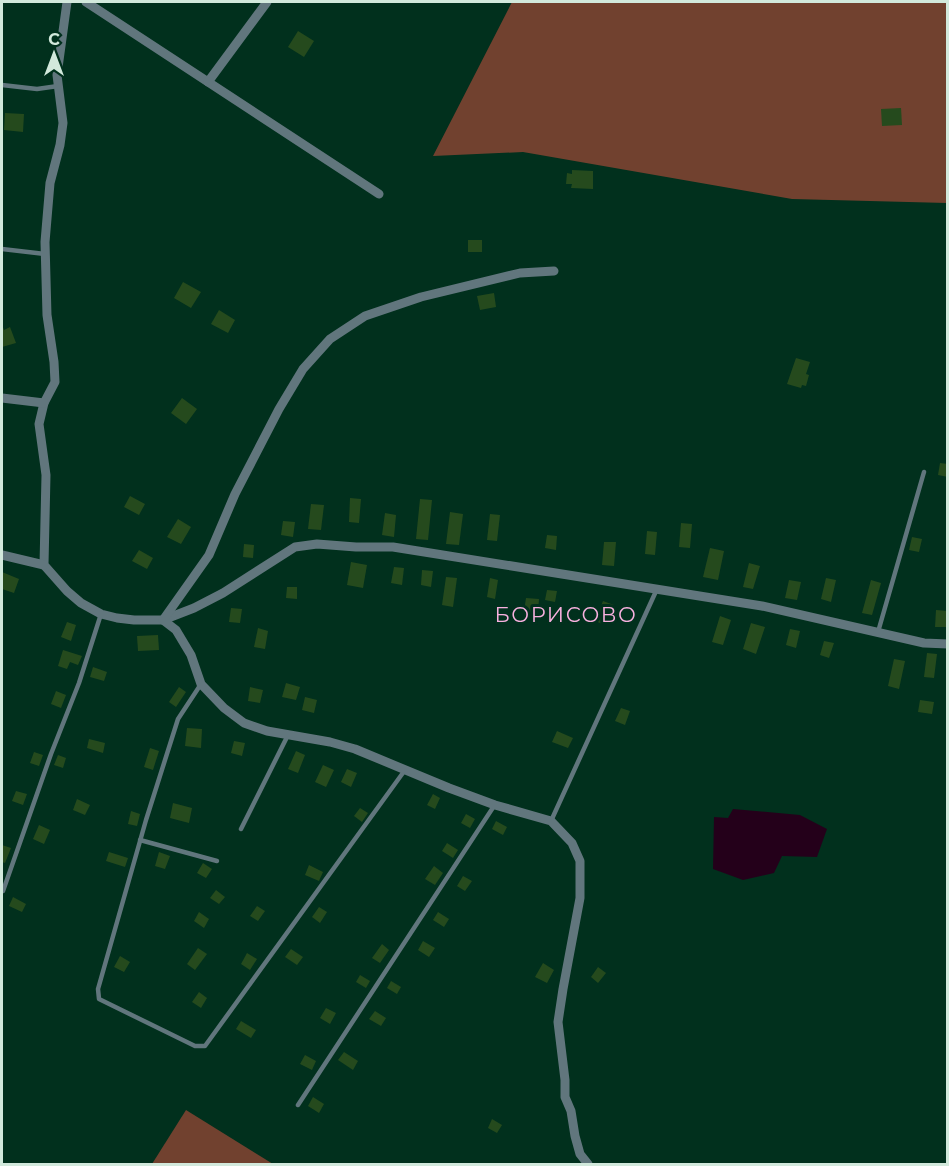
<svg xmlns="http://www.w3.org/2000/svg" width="949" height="1166" viewBox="0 0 949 1166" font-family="Montserrat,sans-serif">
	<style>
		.green { fill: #71412f }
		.water { fill: #24001a }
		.building { fill: #254a1d }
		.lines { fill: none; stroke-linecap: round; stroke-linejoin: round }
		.lane { stroke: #61767d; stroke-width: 4.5 }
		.street { stroke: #61767d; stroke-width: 9 }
		.labels { text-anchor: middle; stroke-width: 6; stroke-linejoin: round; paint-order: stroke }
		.quarter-label { font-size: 21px; letter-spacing: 1.5px; fill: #f8b1df; stroke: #01301d }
	</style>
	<rect width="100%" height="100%" fill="#01301d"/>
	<!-- green -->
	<g class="green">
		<polygon points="512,2 947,2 947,203 792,199 523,152 433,156"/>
		<polygon points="186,1110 273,1164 152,1164"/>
	</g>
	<!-- water -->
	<polygon class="water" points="733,809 800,815 827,829 817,857 782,856 774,873 743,880 713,869 714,817 728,818"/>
	<!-- building -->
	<g class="building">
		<polygon points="298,31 314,41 304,57 288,47"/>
		<polygon points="901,108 902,125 882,126 881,109"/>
		<polygon points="5,113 24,114 23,132 4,130"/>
		<polygon points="572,170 593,171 593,189 571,188 572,184 566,184 567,173 572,174"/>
		<rect x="468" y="240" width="14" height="12"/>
		<polygon points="183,282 201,292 191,308 174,298"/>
		<polygon points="494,293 496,307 480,310 477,296"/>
		<polygon points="219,310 235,320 228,333 211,324"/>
		<polygon points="2,324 4,330 10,327 16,343 2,347"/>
		<polygon points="796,358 810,362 806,374 809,375 806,386 802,385 801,388 787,384"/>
		<polygon points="182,398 197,409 186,424 171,413"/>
		<polygon points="940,463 948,464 948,477 938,475"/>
		<polygon points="130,496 145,504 139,515 124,507"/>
		<polygon points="350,498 361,499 359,523 349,522"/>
		<polygon points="420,499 432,500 428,540 416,539"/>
		<polygon points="311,504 324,505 321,530 308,529"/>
		<polygon points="450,512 463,514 459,545 446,544"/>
		<polygon points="385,513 396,515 394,537 382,535"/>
		<polygon points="490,514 500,515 497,541 487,540"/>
		<polygon points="178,519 191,527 181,544 167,537"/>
		<polygon points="283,521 295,522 293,537 281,535"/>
		<polygon points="681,523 692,524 690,548 679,547"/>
		<polygon points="647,531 657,532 655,555 645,554"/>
		<polygon points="547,535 557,536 556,550 545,548"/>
		<polygon points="912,537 922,539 919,552 909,550"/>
		<polygon points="604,542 616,542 614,566 602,565"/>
		<polygon points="244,544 254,545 253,558 243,557"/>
		<polygon points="710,548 724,551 718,580 703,577"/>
		<polygon points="139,550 153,558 147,569 132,561"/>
		<polygon points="351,562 367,565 363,588 347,585"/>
		<polygon points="749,563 760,566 753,589 743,587"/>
		<polygon points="394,567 404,568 402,585 391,583"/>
		<polygon points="422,570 433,571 431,587 421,585"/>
		<polygon points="2,572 19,579 14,593 2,589"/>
		<polygon points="446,577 457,578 453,607 442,605"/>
		<polygon points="490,578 498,580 495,599 487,597"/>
		<polygon points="826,578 836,580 831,602 821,599"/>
		<polygon points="789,580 801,582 797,600 785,598"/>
		<polygon points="871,580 881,583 872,615 862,613"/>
		<polygon points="287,587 297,587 297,599 286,598"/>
		<polygon points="547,590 557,591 555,602 545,600"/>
		<polygon points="526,598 539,599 538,613 524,611"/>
		<polygon points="603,601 614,605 605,625 595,621"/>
		<polygon points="231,608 242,609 240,623 229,622"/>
		<polygon points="936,610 948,611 948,627 935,627"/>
		<polygon points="720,616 731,620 723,645 712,642"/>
		<polygon points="67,622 76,625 71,641 61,637"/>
		<polygon points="751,623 765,627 756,654 743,649"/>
		<polygon points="258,628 268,631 265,649 254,647"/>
		<polygon points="790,629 800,631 796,648 786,645"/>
		<polygon points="158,635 159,650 138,651 137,636"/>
		<polygon points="824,641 834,643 829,658 820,655"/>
		<polygon points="63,650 82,656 78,665 70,662 67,669 58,666"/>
		<polygon points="927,653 937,654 934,678 924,677"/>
		<polygon points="894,659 905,661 899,689 888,686"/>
		<polygon points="93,667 107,672 104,681 90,677"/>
		<polygon points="286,683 300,687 296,700 282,697"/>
		<polygon points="179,687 186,692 176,707 169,702"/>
		<polygon points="250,687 263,690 260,703 248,701"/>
		<polygon points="56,691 66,695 61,708 51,704"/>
		<polygon points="305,697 317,700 314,713 302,710"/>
		<polygon points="920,700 934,702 932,714 918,712"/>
		<polygon points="621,708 630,711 625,725 615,721"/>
		<polygon points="187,728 202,729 201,748 185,746"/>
		<polygon points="557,731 573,738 568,748 552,742"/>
		<polygon points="89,739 105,743 103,753 87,748"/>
		<polygon points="234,741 245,743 242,756 231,753"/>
		<polygon points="150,748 159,751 153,770 144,767"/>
		<polygon points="296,751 305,755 298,773 288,769"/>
		<polygon points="34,752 43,755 39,766 30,763"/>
		<polygon points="58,755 66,758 63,768 54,765"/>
		<polygon points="323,765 334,770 326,787 315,782"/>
		<polygon points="347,769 357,773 351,787 341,782"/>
		<polygon points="16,791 27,794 23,805 12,801"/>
		<polygon points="433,794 440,798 435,809 427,805"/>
		<polygon points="77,799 90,805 85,815 73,810"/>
		<polygon points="173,803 192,808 189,823 170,818"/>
		<polygon points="360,808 368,813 362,822 354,816"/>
		<polygon points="131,811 140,814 137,826 128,824"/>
		<polygon points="466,814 475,819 470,828 461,823"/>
		<polygon points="496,821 507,827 503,835 492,829"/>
		<polygon points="39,825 50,830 44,844 33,839"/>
		<polygon points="447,843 458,850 453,858 442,851"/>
		<polygon points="2,845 11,848 5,863 2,862"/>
		<polygon points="109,852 128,858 125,867 106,861"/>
		<polygon points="159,852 170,856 165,869 155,866"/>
		<polygon points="203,863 212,869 206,878 197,873"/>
		<polygon points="309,865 323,872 319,881 305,875"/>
		<polygon points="434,866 443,873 435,885 425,879"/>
		<polygon points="463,876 472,881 465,891 457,886"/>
		<polygon points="216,890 225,897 219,904 210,898"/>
		<polygon points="13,897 26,904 22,912 9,906"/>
		<polygon points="257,906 265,911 258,921 250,916"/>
		<polygon points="319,907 327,912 320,923 312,917"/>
		<polygon points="199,912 209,919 204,928 194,921"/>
		<polygon points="438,912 449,919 444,927 433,920"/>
		<polygon points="423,941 435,948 429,957 418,950"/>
		<polygon points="382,944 389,950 380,963 372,958"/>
		<polygon points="198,948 207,954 195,970 187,964"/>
		<polygon points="291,949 303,957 297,965 285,957"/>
		<polygon points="247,953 257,959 250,970 241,964"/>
		<polygon points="120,956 130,962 124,972 114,967"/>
		<polygon points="543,963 554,970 547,983 535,977"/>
		<polygon points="598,967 606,973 598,983 591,977"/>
		<polygon points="360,975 370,981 366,988 356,982"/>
		<polygon points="391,981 401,987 397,994 387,988"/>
		<polygon points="199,992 207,998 201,1008 192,1002"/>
		<polygon points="326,1008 336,1013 330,1024 320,1018"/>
		<polygon points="375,1011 386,1018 381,1026 369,1019"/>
		<polygon points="241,1021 256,1030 251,1038 236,1029"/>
		<polygon points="344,1052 358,1061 353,1070 338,1060"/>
		<polygon points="305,1055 316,1061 312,1070 300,1064"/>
		<polygon points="313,1097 324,1104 319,1113 308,1106"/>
		<polygon points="492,1119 502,1125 497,1133 488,1128"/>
	</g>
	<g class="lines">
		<!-- lane -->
		<g class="lane">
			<polyline points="2,85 37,89 58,86"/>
			<polyline points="2,249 45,254"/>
			<polyline points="878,632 924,472"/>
			<polyline points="201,684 178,719 146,820 98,989 99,999 195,1046 205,1046 405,770"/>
			<polyline points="551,821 657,589"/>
			<polyline points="241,829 288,735"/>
			<polyline points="140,840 217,861"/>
			<polyline points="3,891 51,754 79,683 101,614"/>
			<polyline points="298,1105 494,806"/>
		</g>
		<!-- street -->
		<g class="street">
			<polyline points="67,2 57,75 63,123 60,145 50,183 45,242 47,315 54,362 55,382 44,403 39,424 46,475 44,565 67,591 81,603 101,614 117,618 134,620 163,620 194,608 223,593 295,547 317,544 356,547 393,547 762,606 924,643 948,644"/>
			<polyline points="86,2 379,194"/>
			<polyline points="208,82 267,2"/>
			<polyline points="554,271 520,273 421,297 365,316 330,339 303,369 279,409 235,494 209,555 163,620 176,630 191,655 201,684 224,708 244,723 267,731 330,742 355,749 449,788 495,805 551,821 572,843 580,861 580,898 563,989 558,1022 565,1080 565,1097 571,1111 575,1136 580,1154 588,1164"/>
			<polyline points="2,398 44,403"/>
			<polyline points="2,555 44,565"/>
		</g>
	</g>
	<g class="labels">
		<!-- quarter labels -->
		<g class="quarter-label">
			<text x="566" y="622">БОРИСОВО</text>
		</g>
	</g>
	<!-- border -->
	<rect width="949" height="1166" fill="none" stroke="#d2e9dc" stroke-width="6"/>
	<!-- north arrow -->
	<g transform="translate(54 54)" stroke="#01301d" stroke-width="4.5" paint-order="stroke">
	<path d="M0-4.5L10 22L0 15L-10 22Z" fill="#d2e9dc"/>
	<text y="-9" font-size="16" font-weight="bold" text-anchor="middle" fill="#d2e9dc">С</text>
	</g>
</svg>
